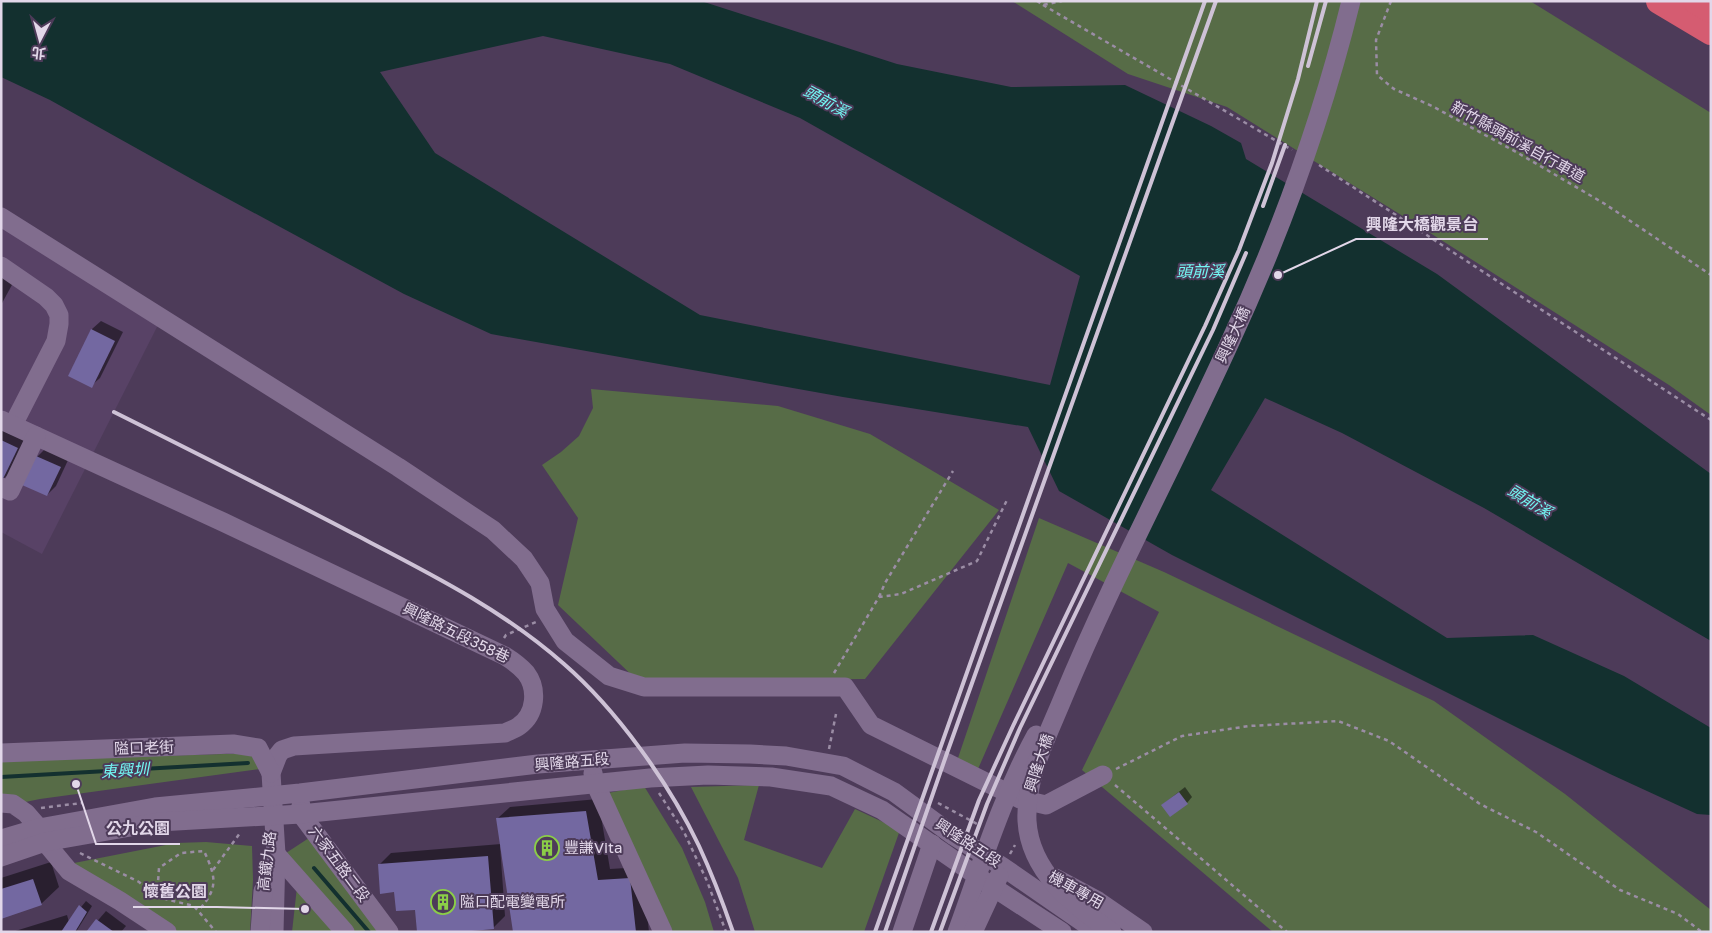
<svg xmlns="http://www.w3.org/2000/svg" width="1712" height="933" viewBox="0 0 1712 933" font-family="'Golos Text','Noto Sans TC',sans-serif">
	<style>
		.built { fill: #584266 }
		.green { fill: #576c47 }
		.water { fill: #13302f; fill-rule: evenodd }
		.shadow { fill: #0007 }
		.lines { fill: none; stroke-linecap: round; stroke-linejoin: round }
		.stream { stroke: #13302f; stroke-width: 4 }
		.building { fill: #7368a1 }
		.path { stroke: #9b8da5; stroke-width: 2.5; stroke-dasharray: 4 4; stroke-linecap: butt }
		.minor { stroke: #816d8e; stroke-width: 19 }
		.highway { stroke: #d55c71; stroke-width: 26 }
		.rail { stroke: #cec2d6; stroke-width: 4 }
		.labels { text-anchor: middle; stroke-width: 4; stroke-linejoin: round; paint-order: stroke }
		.street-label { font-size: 15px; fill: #e2d7e9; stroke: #4d3b59 }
		.poi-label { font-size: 15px; fill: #e2d7e9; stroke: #4d3b59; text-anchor: start }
		.water-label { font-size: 16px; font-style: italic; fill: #73f8f4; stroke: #4d3b59 }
		.leader { fill: none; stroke: #e2d7e9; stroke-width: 2 }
		.callout-dot { fill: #e2d7e9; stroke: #4d3b59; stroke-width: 2 }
		.callout-label { font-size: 16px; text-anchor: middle; font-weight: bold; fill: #e2d7e9; stroke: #4d3b59; stroke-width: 4; stroke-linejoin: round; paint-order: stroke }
	</style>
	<rect width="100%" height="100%" fill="#4d3b59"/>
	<!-- built -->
	<polygon class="built" points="1,227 158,325 42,554 1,532"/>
	<!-- green -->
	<g class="green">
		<polygon points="1012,1 1530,1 1711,113 1711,415 1669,385 1427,231 1227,107 1128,74"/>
		<polygon points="591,389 778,406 870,434 999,510 865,679 638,681 558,605 578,518 542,465 561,452 579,436 593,408"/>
		<polygon points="1039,518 1164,572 1434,701 1565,794 1711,910 1711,932 1273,932 1082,770 1159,612 1068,563 978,769 958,758"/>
		<polygon points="255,753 260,769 40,799 1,807 1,761"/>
		<polygon points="759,785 744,840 822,868 855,809 900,830 864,932 755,932 738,878 691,787"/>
		<polygon points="644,786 682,848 705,902 714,932 673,932 608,793"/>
		<polygon points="309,838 380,932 353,932 286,853"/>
		<polygon points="206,842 252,846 253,880 250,932 170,932 64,865 176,843"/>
		<polygon points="297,887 335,932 292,932"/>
	</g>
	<!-- water -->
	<path class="water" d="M 1,1 L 701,1 L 897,64 L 1011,87 L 1125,85 L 1211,126 L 1241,143 L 1246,159 L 1437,274 L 1711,474 L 1711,641 L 1484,508 L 1342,433 L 1265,398 L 1211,490 L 1447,638 L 1533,635 L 1624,676 L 1711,728 L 1711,815 L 1697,814 L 1610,774 L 1172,555 L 1059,491 L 1028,427 L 843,397 L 491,334 L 404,294 L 197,182 L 50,100 L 1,77 ZM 543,36 L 670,64 L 800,118 L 1080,276 L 1050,385 L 700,315 L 435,153 L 380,72 Z"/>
	<!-- shadow -->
	<g class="shadow">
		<polygon points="1,277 13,283 1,305"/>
		<polygon points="101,321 123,332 100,378 91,386 69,375 92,329"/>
		<polygon points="1,423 29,436 14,469 2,480"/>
		<polygon points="46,448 69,458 56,486 47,495 37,457"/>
		<polygon points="1185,787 1192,797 1187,803 1162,805"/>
		<polygon points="598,799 610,869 642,867 649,932 514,932 502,846 500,846 505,916 493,928 416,909 396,891 379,865 391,853 501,844 498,818 510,807"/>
		<polygon points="51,862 59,887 41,904 1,918 1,878"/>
		<polygon points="86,901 92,906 76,932 12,932 67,915 69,922"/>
		<polygon points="106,911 126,926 121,932 88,932"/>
	</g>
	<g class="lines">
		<!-- stream -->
		<g class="stream">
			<polyline points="1,777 248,763"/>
			<polyline points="314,868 369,932"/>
		</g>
	</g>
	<!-- building -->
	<g class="building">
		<polygon points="91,329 115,341 92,388 68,376"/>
		<polygon points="1,440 18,448 1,483"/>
		<polygon points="36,456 61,467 47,496 22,485"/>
		<polygon points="1179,792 1188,804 1170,817 1161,805"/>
		<polygon points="586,811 598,880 630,878 636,932 513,932 496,818"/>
		<polygon points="488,856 494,929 461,932 417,932 415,910 396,911 394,892 380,894 378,864"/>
		<polygon points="33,879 42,905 1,919 1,889"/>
		<polygon points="79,905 87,912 75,932 61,932"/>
		<polygon points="96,919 114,932 86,932"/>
	</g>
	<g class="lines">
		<!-- path -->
		<g class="path">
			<polyline points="1037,1 1043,5 1062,1"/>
			<polyline points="1391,1 1376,40 1377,75 1394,89 1432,106 1518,153 1605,204 1711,275"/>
			<polyline points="1043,5 1292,150"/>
			<polyline points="1319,165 1711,420"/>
			<polyline points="879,597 885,583 953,471"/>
			<polyline points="504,638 506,635 536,622"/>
			<polyline points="834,673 879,597 901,594 977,561 1007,500"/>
			<polyline points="829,749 836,714"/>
			<polyline points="1116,769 1182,736 1249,726 1338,721 1389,741 1480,804 1536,832 1620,890 1678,914 1702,932"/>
			<polyline points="1115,785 1287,932"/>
			<polyline points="659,793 684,832 707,881 726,932"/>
			<polyline points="938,803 979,825"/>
			<polyline points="41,808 82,803"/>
			<polyline points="80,853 139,882 157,897 194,906 216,932"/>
			<polyline points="1010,854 1015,845"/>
			<polyline points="213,870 240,833"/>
			<path d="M 157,896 L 159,868 L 181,853 L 204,851 C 216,877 219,888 198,911"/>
		</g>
		<!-- minor -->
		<g class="minor">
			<polyline points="1,217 398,467 493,530 524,559 540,583 545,609 565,641 609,676 644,687 845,687 871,725 1020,799 1046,805 1103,775"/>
			<polyline points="1,266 46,297 54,305 59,315 59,324 56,341 13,425"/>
			<path d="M 1,420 L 223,522 L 505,656 C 513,661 520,666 526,673 C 538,689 536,714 519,726 C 515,729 509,731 505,733 L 294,746 L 282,750 L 278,755 L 271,773 L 276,854 L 274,932"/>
			<polyline points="1,487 10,491 36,436"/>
			<polyline points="1,753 233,744 258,748 271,773"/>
			<polyline points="593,773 595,783 663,932"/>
			<polyline points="1,803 13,804 26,813 39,828 45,842 69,871 120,901 167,932"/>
			<polyline points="301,805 301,814 389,932"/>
			<polyline points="1,839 39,828 155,807 300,793 538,764 685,753 750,754 786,756 843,766 894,792 954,836 1003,867 1097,932"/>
			<polyline points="276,854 345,932"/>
			<polyline points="1,857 45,842 159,822 301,814 650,778 708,775 771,777 831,786 882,810 993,887 1062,932"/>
			<polyline points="1055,878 1098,901 1143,932"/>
			<polyline points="260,932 263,891"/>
			<polyline points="902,932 932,844"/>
			<path d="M 957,932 C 981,866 1002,797 1036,735"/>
			<polyline points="973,932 999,876"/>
			<path d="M 1112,932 C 1073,905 1030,872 1027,821 C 1025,778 1047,737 1063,698 C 1113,577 1176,461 1230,342 C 1281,232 1322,119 1351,1"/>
		</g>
		<!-- highway -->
		<g class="highway">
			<polyline points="1659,1 1711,32"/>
			<polyline points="1696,1 1711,10"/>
		</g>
		<!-- rail -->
		<g class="rail">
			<polyline points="1308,66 1326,1"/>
			<polyline points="1263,206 1285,145"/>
			<path d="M 114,412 C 194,452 274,492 354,534 C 427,572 502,609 564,664 C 617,710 669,783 699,846 C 712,874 723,903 733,932"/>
			<polyline points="875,932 1205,1"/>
			<polyline points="885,932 947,753 1216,1"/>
			<polyline points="931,932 979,800 1013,726 1205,326 1239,250 1272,163 1298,79 1317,1"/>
			<polyline points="940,932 987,804 1020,728 1213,330 1246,253"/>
		</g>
	</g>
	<!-- icons -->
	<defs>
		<symbol id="building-ring" viewBox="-11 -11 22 22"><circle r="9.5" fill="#4d3b59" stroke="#8bce47" stroke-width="1.5"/><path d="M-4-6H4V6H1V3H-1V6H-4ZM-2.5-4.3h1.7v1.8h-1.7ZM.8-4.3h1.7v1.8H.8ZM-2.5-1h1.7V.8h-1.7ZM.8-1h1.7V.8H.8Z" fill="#8bce47"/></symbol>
	</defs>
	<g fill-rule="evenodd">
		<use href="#building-ring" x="533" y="834" width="28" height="28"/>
		<use href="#building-ring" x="429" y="888" width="28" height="28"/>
	</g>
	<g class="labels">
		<!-- street labels -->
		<g class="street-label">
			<text transform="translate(1518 142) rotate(29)" y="5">新竹縣頭前溪自行車道</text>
			<text transform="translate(1233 335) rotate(-65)" y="5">興隆大橋</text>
			<text transform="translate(456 633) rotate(26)" y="5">興隆路五段358巷</text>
			<text transform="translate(144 748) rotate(-2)" y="5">隘口老街</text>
			<text transform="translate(572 762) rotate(-5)" y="5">興隆路五段</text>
			<text transform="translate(1039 763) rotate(-72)" y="5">興隆大橋</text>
			<text transform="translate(968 843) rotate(33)" y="5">興隆路五段</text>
			<text transform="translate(267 861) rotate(-83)" y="5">高鐵九路</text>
			<text transform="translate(339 864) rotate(53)" y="5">六家五路二段</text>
			<text transform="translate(1076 890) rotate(29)" y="5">機車專用</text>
		</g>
		<!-- poi labels -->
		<g class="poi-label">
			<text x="564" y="853">豐謙Vita</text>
			<text x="460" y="907">隘口配電變電所</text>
		</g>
		<!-- water labels -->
		<g class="water-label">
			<text transform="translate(826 101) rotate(29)" y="6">頭前溪</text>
			<text x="1200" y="277">頭前溪</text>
			<text transform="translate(1530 501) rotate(31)" y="6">頭前溪</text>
			<text transform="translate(125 770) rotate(-3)" y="6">東興圳</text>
		</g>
	</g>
	<!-- callouts -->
	<path class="leader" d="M1278 275L1356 239H1488M76 784L96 844H180M305 909L217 907H133"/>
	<g class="callout-dot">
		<circle cx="1278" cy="275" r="5"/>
		<circle cx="76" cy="784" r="5"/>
		<circle cx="305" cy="909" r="5"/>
	</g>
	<g class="callout-label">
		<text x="1422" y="230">興隆大橋觀景台</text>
		<text x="138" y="834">公九公園</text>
		<text x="175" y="897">懷舊公園</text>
	</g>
	<!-- border -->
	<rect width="1712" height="933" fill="none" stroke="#e2d7e9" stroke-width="5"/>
	<!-- north arrow -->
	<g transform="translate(40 40) rotate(186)" stroke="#4d3b59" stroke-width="4" paint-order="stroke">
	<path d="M0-4L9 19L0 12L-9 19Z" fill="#e2d7e9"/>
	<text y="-8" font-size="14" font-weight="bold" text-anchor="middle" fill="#e2d7e9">北</text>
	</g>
</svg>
